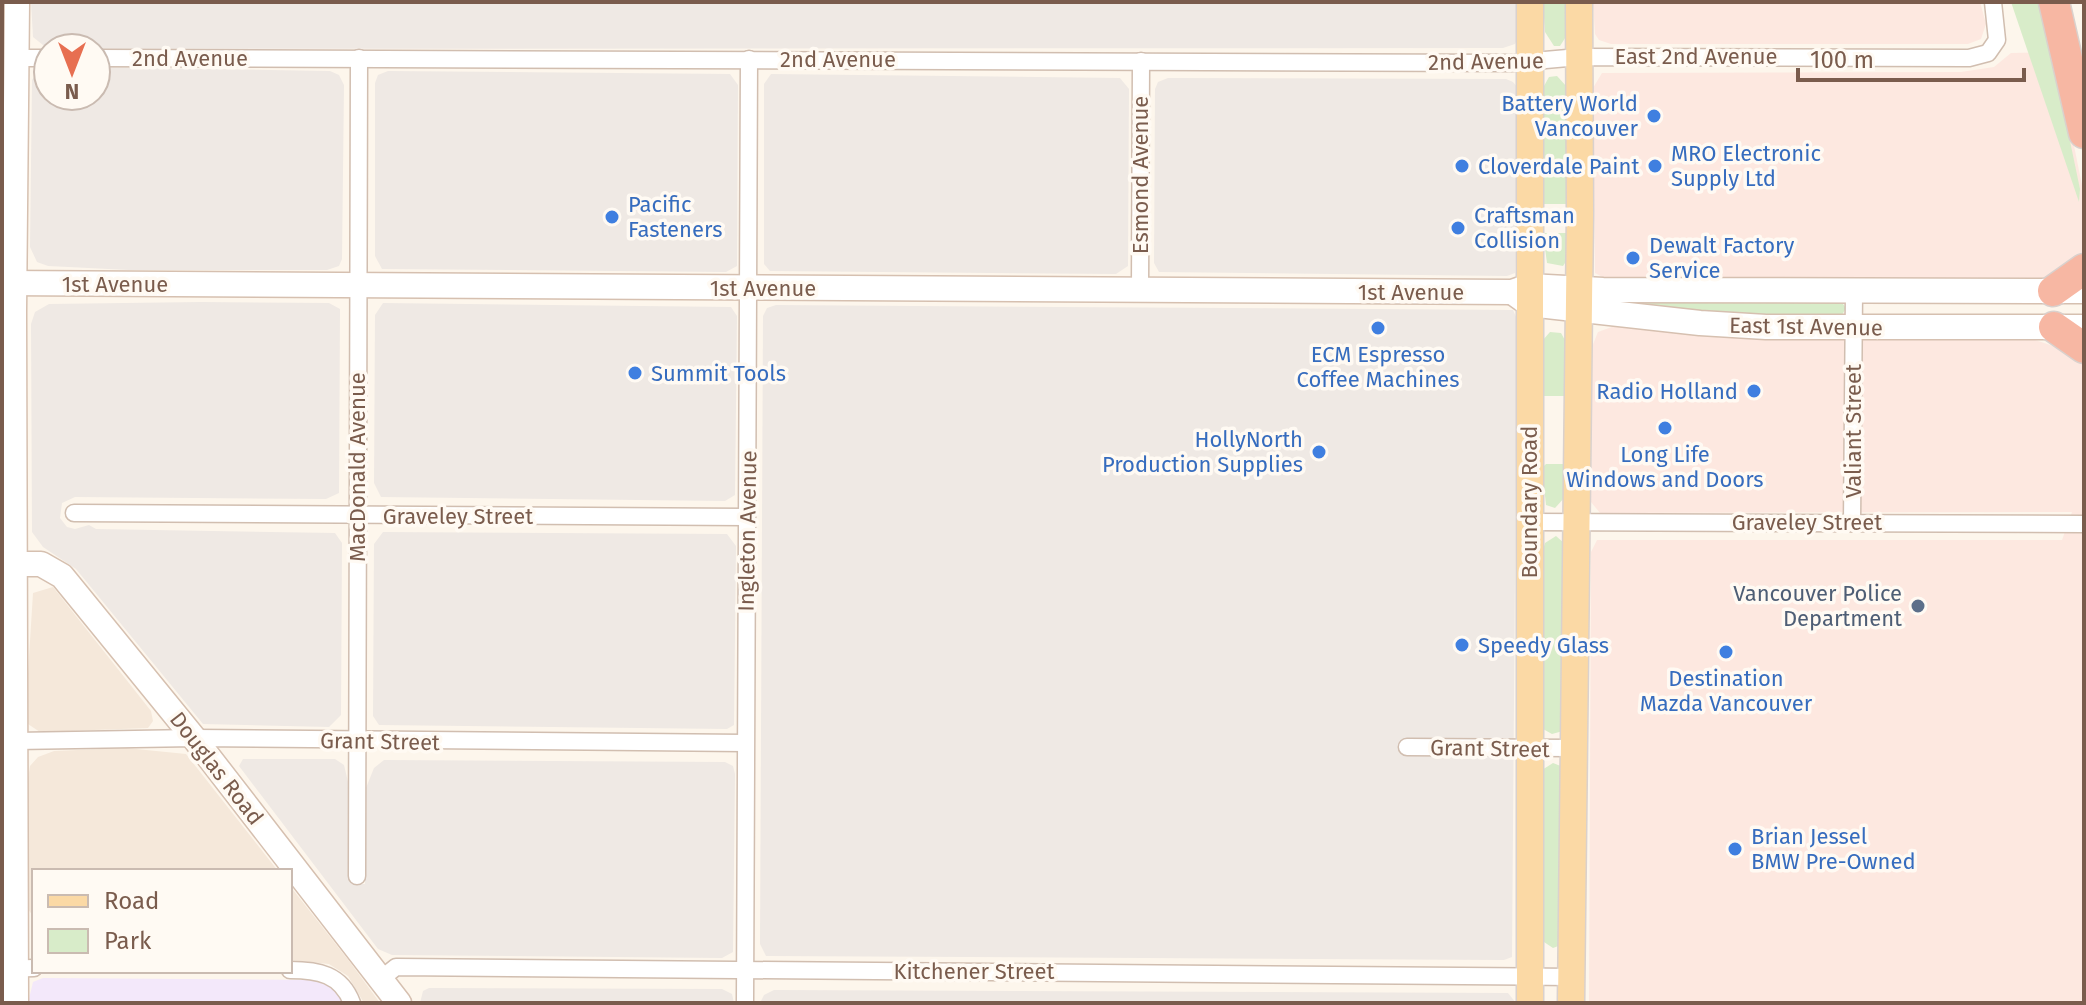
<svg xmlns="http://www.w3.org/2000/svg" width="2086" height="1005" viewBox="0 0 2086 1005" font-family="'Fira Sans',sans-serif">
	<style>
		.residential { fill: #f5e8da }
		.commercial { fill: #fde8e0 }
		.industrial { fill: #efe9e4 }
		.education { fill: #f3e8fa }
		.green { fill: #d8ecc9 }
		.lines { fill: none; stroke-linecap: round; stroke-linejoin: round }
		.street-casing { stroke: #d1beb0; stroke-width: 19 }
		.secondary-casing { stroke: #d6c0b0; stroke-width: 27 }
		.primary-casing { stroke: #dad1cd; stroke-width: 29 }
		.highway-casing { stroke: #dad1cd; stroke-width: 33 }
		.street { stroke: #fff; stroke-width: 16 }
		.secondary { stroke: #fff; stroke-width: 24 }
		.primary { stroke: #fbd9a5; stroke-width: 26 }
		.highway { stroke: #f7b7a3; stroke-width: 30 }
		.shop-dot { fill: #3f7fe0; stroke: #fffaf3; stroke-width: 3 }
		.service-dot { fill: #5c6f8a; stroke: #fffaf3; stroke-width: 3 }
		.labels { text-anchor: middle; stroke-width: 7; stroke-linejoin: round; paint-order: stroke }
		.street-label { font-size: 22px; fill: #7a5c4d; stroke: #fffaf3 }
		.shop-label { font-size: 22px; fill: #366cbe; stroke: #fffaf3; text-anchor: start }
		.service-label { font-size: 22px; fill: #4e5e75; stroke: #fffaf3; text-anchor: end }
	</style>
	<rect width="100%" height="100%" fill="#fdf6ec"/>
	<!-- residential -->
	<g class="residential">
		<polygon points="53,587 151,711 153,721 148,728 40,732 25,722 33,593"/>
		<polygon points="126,748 186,754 278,871 34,871 34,949 33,916 25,905 25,799 30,766 38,757 54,751"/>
		<polygon points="290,886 349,961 380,1003 364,1003 348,976 329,964 290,960"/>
	</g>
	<!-- commercial -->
	<g class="commercial">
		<polygon points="1593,2 1980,2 1986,24 1981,39 1968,44 1611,44 1599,40 1595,34"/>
		<polygon points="2055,52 2084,195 2084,254 2078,265 2063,275 2029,280 1608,280 1595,273 1593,88 1602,73 1961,72 1994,67 2011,53"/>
		<polygon points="1617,325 1746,338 2032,339 2084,356 2084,1003 1589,1003 1591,552 1597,540 2062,540 2072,512 1600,513 1591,502 1592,347 1598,332"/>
	</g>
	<!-- industrial -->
	<g class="industrial">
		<polygon points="31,2 1519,2 1519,35 1515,44 1503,48 48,49 33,37"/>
		<polygon points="96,67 330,71 339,75 344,85 342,259 339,266 327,270 129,270 48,266 37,262 30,247 32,80 36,74 48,68 48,96 96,96"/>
		<polygon points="388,71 730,74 738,85 737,266 726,272 382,269 375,256 375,83 378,75"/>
		<polygon points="771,74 1120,78 1129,89 1128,266 1116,274 770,271 764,264 764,84"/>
		<polygon points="1168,78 1506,79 1513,82 1518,88 1515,273 1507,276 1159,272 1154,263 1155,89 1158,82"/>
		<polygon points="201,302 329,303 340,309 339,493 326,499 75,497 62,503 60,518 67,527 75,529 89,525 96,529 335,533 342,543 341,715 329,727 203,724 76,569 43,547 32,532 31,324 35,312 49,304"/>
		<polygon points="383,303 731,307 737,316 735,495 725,501 381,497 374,483 375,315"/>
		<polygon points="776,305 1513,310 1517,319 1512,957 1504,960 766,956 760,944 763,316 767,308"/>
		<polygon points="383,532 727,534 736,546 734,725 727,729 379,725 373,716 374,544"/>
		<polygon points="243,759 335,759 344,765 352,799 352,884 365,884 366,788 374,768 384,760 725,762 733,766 735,774 733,952 722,958 392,955 378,949 239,766"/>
		<polygon points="429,988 722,989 732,994 734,1003 420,1003 423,991"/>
		<polygon points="774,990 1508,993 1516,1003 760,1003 764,995"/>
	</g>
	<!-- education -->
	<polygon class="education" points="43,978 311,980 330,986 344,1003 28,1003 33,982"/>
	<!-- green -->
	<g class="green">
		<polygon points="1543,2 1568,2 1567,35 1560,46 1554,46 1545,32"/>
		<polygon points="2011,2 2041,2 2080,189 2079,202"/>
		<polygon points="1557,76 1567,87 1568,204 1543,204 1544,86 1549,77"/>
		<polygon points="1543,233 1568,233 1567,260 1563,266 1547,263"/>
		<polygon points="1605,302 1831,302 1843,304 1846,308 1842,315 1728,316"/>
		<polygon points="1550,332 1561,333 1566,342 1564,396 1543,396 1543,340"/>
		<polygon points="1546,464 1564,464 1565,497 1555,508 1546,505 1542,468"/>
		<polygon points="1556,536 1565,544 1563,731 1552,734 1543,729 1542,554 1545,543"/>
		<polygon points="1553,763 1563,767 1561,945 1553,948 1541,940 1542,770"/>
	</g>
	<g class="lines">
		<defs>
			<g id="street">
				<polyline points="16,58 48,58"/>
				<polyline points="96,58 1511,63 1579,57 1969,58 1988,53 1997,40 1993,2"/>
				<polyline points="1140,290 1141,61"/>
				<polyline points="74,513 746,517"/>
				<polyline points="1530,522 2084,524"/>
				<polyline points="1852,523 1854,291"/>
				<polyline points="16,741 194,738 745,743"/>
				<polyline points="1407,747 1574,748"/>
				<polyline points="357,876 359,58"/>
				<polyline points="2,969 34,968"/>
				<path d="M 290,970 C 318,970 341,974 352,1003"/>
				<polyline points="381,979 396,967 1571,977"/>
				<polyline points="745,1003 749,59"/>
			</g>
			<g id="secondary">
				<polyline points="2,283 1512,292 1529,286 1603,290 2084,291"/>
				<polyline points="1515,294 1529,304 1700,323 1766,327 2084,327"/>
				<polyline points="15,564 41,564 62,576 194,738 399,1003"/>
				<polyline points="16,1003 14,313 17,2"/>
			</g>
			<g id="primary">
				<polyline points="1530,1003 1530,2"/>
				<polyline points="1571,1003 1580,214 1579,2"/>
			</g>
			<g id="highway">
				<polyline points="2054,2 2084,133"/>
				<polyline points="2053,291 2084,269"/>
				<polyline points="2054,327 2084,348"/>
			</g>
		</defs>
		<!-- street casing -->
		<use href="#street" class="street-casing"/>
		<!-- secondary casing -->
		<use href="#secondary" class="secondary-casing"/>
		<!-- primary casing -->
		<use href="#primary" class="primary-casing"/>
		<!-- highway casing -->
		<use href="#highway" class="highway-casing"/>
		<!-- street -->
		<use href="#street" class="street"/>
		<!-- secondary -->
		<use href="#secondary" class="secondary"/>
		<!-- primary -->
		<use href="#primary" class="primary"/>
		<!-- highway -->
		<use href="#highway" class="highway"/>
	</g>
	<!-- markers -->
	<g class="shop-dot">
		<circle cx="1654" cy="116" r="8"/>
		<circle cx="1462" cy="166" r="8"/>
		<circle cx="1655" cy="166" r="8"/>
		<circle cx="612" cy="217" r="8"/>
		<circle cx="1458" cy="228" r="8"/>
		<circle cx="1633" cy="258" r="8"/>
		<circle cx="1378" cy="328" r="8"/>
		<circle cx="635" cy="373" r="8"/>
		<circle cx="1754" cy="391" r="8"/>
		<circle cx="1665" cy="428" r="8"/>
		<circle cx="1319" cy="452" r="8"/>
		<circle cx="1462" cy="645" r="8"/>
		<circle cx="1726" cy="652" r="8"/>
		<circle cx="1735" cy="849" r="8"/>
	</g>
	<circle class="service-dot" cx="1918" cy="606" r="8"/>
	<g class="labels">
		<!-- street labels -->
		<g class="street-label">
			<text x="1696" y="64">East 2nd Avenue</text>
			<text x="190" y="66">2nd Avenue</text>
			<text x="838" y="67">2nd Avenue</text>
			<text transform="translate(1486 61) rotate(-1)" y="8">2nd Avenue</text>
			<text transform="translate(1140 175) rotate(-90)" y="8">Esmond Avenue</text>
			<text x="115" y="292">1st Avenue</text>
			<text x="763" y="296">1st Avenue</text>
			<text x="1411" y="300">1st Avenue</text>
			<text transform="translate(1806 326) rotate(1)" y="8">East 1st Avenue</text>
			<text transform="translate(1853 431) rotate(-90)" y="8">Valiant Street</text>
			<text transform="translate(357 467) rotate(-90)" y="8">MacDonald Avenue</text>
			<text transform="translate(1529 502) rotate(-90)" y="8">Boundary Road</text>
			<text x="458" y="524">Graveley Street</text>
			<text x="1807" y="530">Graveley Street</text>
			<text transform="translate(747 531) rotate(-89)" y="8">Ingleton Avenue</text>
			<text transform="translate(380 741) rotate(1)" y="8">Grant Street</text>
			<text transform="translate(1490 748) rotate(1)" y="8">Grant Street</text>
			<text transform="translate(217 768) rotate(52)" y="8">Douglas Road</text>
			<text x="974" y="979">Kitchener Street</text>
		</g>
		<!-- shop labels -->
		<g class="shop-label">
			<text x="1638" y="111" text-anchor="end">Battery World<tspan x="1638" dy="25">Vancouver</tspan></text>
			<text x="1671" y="161">MRO Electronic<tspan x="1671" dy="25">Supply Ltd</tspan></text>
			<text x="1478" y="174">Cloverdale Paint</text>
			<text x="628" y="212">Pacific<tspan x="628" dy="25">Fasteners</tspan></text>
			<text x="1474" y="223">Craftsman<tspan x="1474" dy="25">Collision</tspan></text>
			<text x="1649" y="253">Dewalt Factory<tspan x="1649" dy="25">Service</tspan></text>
			<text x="1378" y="362" text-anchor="middle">ECM Espresso<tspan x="1378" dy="25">Coffee Machines</tspan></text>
			<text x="651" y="381">Summit Tools</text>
			<text x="1738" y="399" text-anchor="end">Radio Holland</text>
			<text x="1303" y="447" text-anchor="end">HollyNorth<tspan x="1303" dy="25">Production Supplies</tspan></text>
			<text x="1665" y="462" text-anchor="middle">Long Life<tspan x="1665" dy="25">Windows and Doors</tspan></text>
			<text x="1478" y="653">Speedy Glass</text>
			<text x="1726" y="686" text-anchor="middle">Destination<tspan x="1726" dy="25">Mazda Vancouver</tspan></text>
			<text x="1751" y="844">Brian Jessel<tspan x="1751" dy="25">BMW Pre-Owned</tspan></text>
		</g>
		<!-- service labels -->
		<g class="service-label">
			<text x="1902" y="601">Vancouver Police<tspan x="1902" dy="25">Department</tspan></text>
		</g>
	</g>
	<!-- border -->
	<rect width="2086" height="1005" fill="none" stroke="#7a5c4d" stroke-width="8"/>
	<!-- legend -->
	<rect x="32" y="869" width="260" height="104" fill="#fffaf3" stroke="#cabbb1" stroke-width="2"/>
	<rect x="48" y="895" width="40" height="12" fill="#fbd9a5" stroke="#cabbb1" stroke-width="2"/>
	<text x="104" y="909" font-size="24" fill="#7a5c4d">Road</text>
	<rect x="48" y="929" width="40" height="24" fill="#d8ecc9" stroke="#cabbb1" stroke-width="2"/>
	<text x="104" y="949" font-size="24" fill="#7a5c4d">Park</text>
	<!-- north arrow -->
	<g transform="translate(72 72) rotate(180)"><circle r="38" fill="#fffaf3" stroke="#cabbb1" stroke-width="2"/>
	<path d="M0-6L14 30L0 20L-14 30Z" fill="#e76f51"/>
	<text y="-12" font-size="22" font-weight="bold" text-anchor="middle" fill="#7a5c4d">N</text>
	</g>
	<!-- scale -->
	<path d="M1798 68v12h226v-12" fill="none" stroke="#7a5c4d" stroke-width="4"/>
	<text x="1810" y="68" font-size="24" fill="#7a5c4d" stroke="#fffaf3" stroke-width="6" paint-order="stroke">100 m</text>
</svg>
